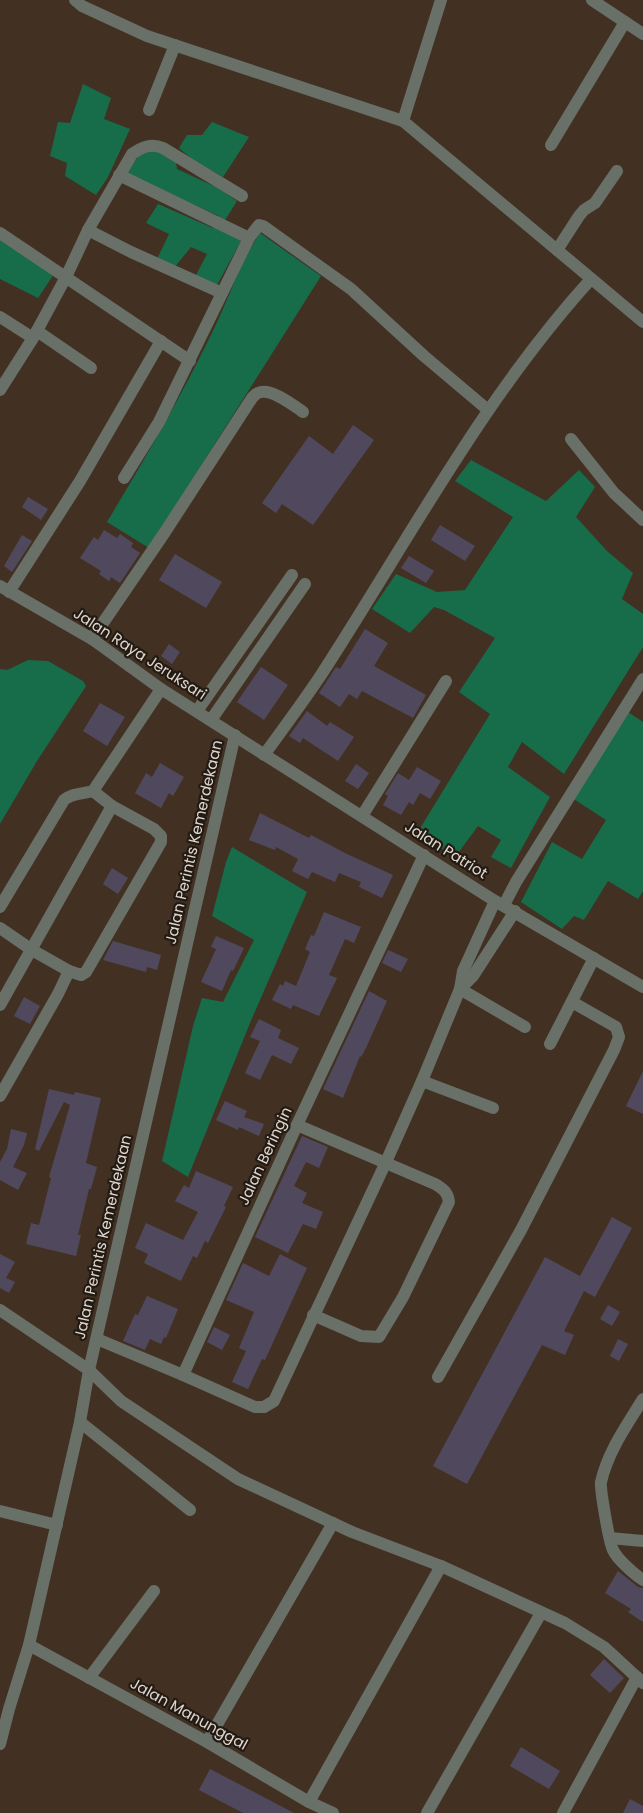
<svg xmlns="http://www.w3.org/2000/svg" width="643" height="1813" viewBox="0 0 643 1813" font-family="Poppins,sans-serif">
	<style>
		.green { fill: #176c4a }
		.building { fill: #50495d }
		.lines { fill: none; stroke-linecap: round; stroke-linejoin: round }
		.minor { stroke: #687068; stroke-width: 12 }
		.labels { text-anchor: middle; stroke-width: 4.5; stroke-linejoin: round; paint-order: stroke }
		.street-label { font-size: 15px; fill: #e1d6cd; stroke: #221b14 }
	</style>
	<rect width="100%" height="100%" fill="#423123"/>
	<!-- green -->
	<g class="green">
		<polygon points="83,84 111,98 104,119 130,129 108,177 96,195 65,176 67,163 50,156 58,122 70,123"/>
		<polygon points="212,122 249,137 223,177 192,159 179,148 187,135 202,135"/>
		<polygon points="156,148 176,162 177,169 218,188 237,201 222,225 241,241 216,287 195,277 207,254 191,247 174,268 157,259 169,234 146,223 158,204 213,228 219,216 125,174 144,149"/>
		<path d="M 260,233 L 321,276 L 149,548 L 107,522 C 143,462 178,402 209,339 C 227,304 238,266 260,233 Z"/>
		<polygon points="0,240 54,274 38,298 0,279"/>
		<polygon points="471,460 546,501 579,470 595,487 576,517 607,551 633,573 622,599 643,614 643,647 564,774 522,742 508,767 550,797 511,868 491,857 501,840 478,826 456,856 416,835 490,714 459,692 495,638 444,610 434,607 410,633 372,609 396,574 437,592 465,590 513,517 455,481"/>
		<polygon points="28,660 48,661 83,681 86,686 37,761 0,824 0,669 7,670"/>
		<polygon points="619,706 643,722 643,891 638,899 608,881 584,920 574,916 562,929 521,902 552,842 582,859 606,820 566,794"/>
		<polygon points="232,847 307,892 250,1023 188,1177 162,1161 193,1026 202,998 223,1002 254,940 212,916 226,862"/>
	</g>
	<!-- building -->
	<g class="building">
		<polygon points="353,425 374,440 313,525 282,504 276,513 262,503 309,436 333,454"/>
		<polygon points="28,497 48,509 41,520 22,507"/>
		<polygon points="440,525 475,546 465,561 431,540"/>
		<polygon points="104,530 117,538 120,534 133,543 131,547 140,553 120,583 111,577 109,581 99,574 101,571 80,558 94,537 98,540"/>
		<polygon points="22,535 32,541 12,572 4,566"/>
		<polygon points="175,554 222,582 206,608 159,580"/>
		<polygon points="409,556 434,571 426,583 401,568"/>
		<polygon points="365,629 388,643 374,666 426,695 413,718 362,691 357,699 349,694 340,707 319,693 336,667 340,669"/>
		<polygon points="169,644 180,652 172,664 161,656"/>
		<polygon points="261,667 288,685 264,720 237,702"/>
		<polygon points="100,703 125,717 107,746 83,731"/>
		<polygon points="307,711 327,726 330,722 354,737 338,761 303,738 300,743 289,736"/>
		<polygon points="160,763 184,777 173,796 169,793 161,808 135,793 146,773 152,777"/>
		<polygon points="356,764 369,773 358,789 345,781"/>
		<polygon points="417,767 441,781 430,799 420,793 413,805 409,802 401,815 383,805 388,796 385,794 398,773 409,780"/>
		<polygon points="260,813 309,838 311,835 347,854 393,875 382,898 359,887 361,882 339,873 335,882 312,872 308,879 292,871 298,859 276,847 275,850 249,840"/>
		<polygon points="112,868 128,878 118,894 103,884"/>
		<polygon points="324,912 361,927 354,943 345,939 329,975 337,978 319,1016 293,1005 291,1009 272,1000 280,984 283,986 285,981 296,986 310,952 305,949 311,935 314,936"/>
		<polygon points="216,936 244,948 233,971 231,970 222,991 201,982 216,949 211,947"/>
		<polygon points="113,941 161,955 157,970 147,967 146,972 103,960"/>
		<polygon points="388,950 408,959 401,972 382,963"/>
		<polygon points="369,991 387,1001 366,1048 361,1057 360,1056 343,1098 323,1089"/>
		<polygon points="24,997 40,1006 30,1024 14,1016"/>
		<polygon points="259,1019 281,1030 278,1038 299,1048 291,1064 272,1055 260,1080 245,1073 260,1041 250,1037"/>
		<polygon points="643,1071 643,1114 626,1106"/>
		<polygon points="49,1089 74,1095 75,1092 101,1098 86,1163 97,1167 91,1189 89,1189 78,1235 81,1235 76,1256 26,1244 31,1223 39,1225 51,1178 49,1177 70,1105 64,1102 39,1151 35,1149"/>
		<polygon points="225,1101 247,1111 244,1117 264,1124 259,1136 239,1127 238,1130 216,1120"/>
		<polygon points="11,1129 27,1133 24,1145 13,1167 27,1173 18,1190 0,1180 0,1162 7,1149"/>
		<polygon points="302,1136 328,1147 319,1168 306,1162 294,1186 307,1193 302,1203 323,1212 316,1229 303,1224 288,1253 255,1237"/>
		<polygon points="196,1171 233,1187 224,1206 226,1207 208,1243 205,1241 197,1258 193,1256 181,1281 144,1263 148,1254 135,1248 146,1223 183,1240 198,1212 175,1201 184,1185 189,1188"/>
		<polygon points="612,1217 632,1228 595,1297 584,1291 564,1331 574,1335 565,1355 542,1345 467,1484 433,1466 545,1257 580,1276"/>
		<polygon points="0,1254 15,1262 6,1278 15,1282 9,1293 0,1288"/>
		<polygon points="280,1254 307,1268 265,1360 262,1359 248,1389 232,1382 246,1351 239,1348 254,1312 226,1300 243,1263 269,1276"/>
		<polygon points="147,1296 178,1309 166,1338 164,1337 161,1344 150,1339 145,1350 123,1341 135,1314 138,1315"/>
		<polygon points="608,1305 620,1312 612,1326 600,1319"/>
		<polygon points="214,1327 230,1335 222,1350 207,1342"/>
		<polygon points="618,1339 628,1344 619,1361 610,1356"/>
		<polygon points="618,1571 638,1587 643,1588 643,1622 628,1612 631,1609 605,1593"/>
		<polygon points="604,1659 624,1678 610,1693 590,1675"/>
		<polygon points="521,1747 560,1771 549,1789 510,1766"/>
		<polygon points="210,1769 294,1813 243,1813 199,1790"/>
		<polygon points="630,1799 643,1806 643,1813 623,1813"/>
	</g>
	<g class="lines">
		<!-- minor -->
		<g class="minor">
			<polyline points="75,0 82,6 147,36 403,121 643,322"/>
			<polyline points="592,0 643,34"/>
			<polyline points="149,110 175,45"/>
			<polyline points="403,121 441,0"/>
			<polyline points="551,145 625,22"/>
			<polyline points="119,175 249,238"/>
			<polyline points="88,230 131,252 222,293"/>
			<polyline points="0,233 190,361"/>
			<polyline points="557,250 579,216 584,210 595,203 617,171"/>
			<polyline points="0,317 33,338"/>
			<polyline points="37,331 91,368"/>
			<path d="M 0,390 L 33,338 L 66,277 L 88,230 L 132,154 C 142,147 151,143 163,148 L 242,196"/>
			<polyline points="571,439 614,493 643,520"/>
			<polyline points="124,478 159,422 249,238 259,225 263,226 351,289 424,356 488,410"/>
			<polyline points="0,586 92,639 161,689 495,901 643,987"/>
			<polyline points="9,592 80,481 161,341"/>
			<path d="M 92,639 L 165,532 L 252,398 C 254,396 255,394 258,393 C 270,387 293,405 303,412"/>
			<polyline points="197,711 292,575"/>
			<polyline points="211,720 305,584"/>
			<path d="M 264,755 C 283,729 303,702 321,675 C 408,541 483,398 591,279"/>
			<polyline points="362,816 446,681"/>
			<polyline points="504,905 516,882 643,679"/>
			<path d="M 0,907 L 64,800 C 72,793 83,794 93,791 L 161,689"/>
			<polyline points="0,928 32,950 69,971"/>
			<polyline points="460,989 473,976 515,911"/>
			<polyline points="460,989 525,1027"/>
			<polyline points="0,1005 112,806"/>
			<polyline points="550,1044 594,958"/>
			<polyline points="422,1081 493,1108"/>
			<polyline points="0,1096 58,994 69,971 81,975 86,972 161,842 161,836 154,829 112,806 93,791"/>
			<path d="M 297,1125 L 435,1184 C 443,1189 448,1192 449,1202 L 403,1297 L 379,1337 L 361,1336 L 313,1315"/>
			<polyline points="0,1310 89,1370 121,1401 238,1479 352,1532 441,1566 565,1623 604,1647 643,1683"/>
			<polyline points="97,1339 183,1375 297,1125 424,855"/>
			<polyline points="183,1375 255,1407 264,1407 274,1401 386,1162 422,1081 460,989 463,971 495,901"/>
			<polyline points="438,1377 521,1230 614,1050 619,1037 616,1027 572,1002"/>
			<path d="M 643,1399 C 627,1425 608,1451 601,1482 C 600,1489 609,1542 613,1550 C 617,1559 634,1574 643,1580"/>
			<polyline points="80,1422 190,1510"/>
			<polyline points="0,1511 57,1525"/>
			<polyline points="610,1538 643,1541"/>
			<polyline points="29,1645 207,1742 309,1802 333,1813"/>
			<polyline points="89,1678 154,1591"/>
			<polyline points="207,1742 333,1523"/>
			<polyline points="0,1744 9,1709 29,1645 80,1422 89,1370 235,735"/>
			<polyline points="309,1802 441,1566"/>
			<polyline points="427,1813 541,1613"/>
			<polyline points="563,1813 637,1677"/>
		</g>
	</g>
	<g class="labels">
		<!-- street labels -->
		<g class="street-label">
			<text transform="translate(140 654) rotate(33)" y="5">Jalan Raya Jeruksari</text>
			<text transform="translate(194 842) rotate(-77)" y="5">Jalan Perintis Kemerdekaan</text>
			<text transform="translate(446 850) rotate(32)" y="5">Jalan Patriot</text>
			<text transform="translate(265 1156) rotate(-65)" y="5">Jalan Beringin</text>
			<text transform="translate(103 1237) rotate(-77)" y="5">Jalan Perintis Kemerdekaan</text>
			<text transform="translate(189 1714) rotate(29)" y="5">Jalan Manunggal</text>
		</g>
	</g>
</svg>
